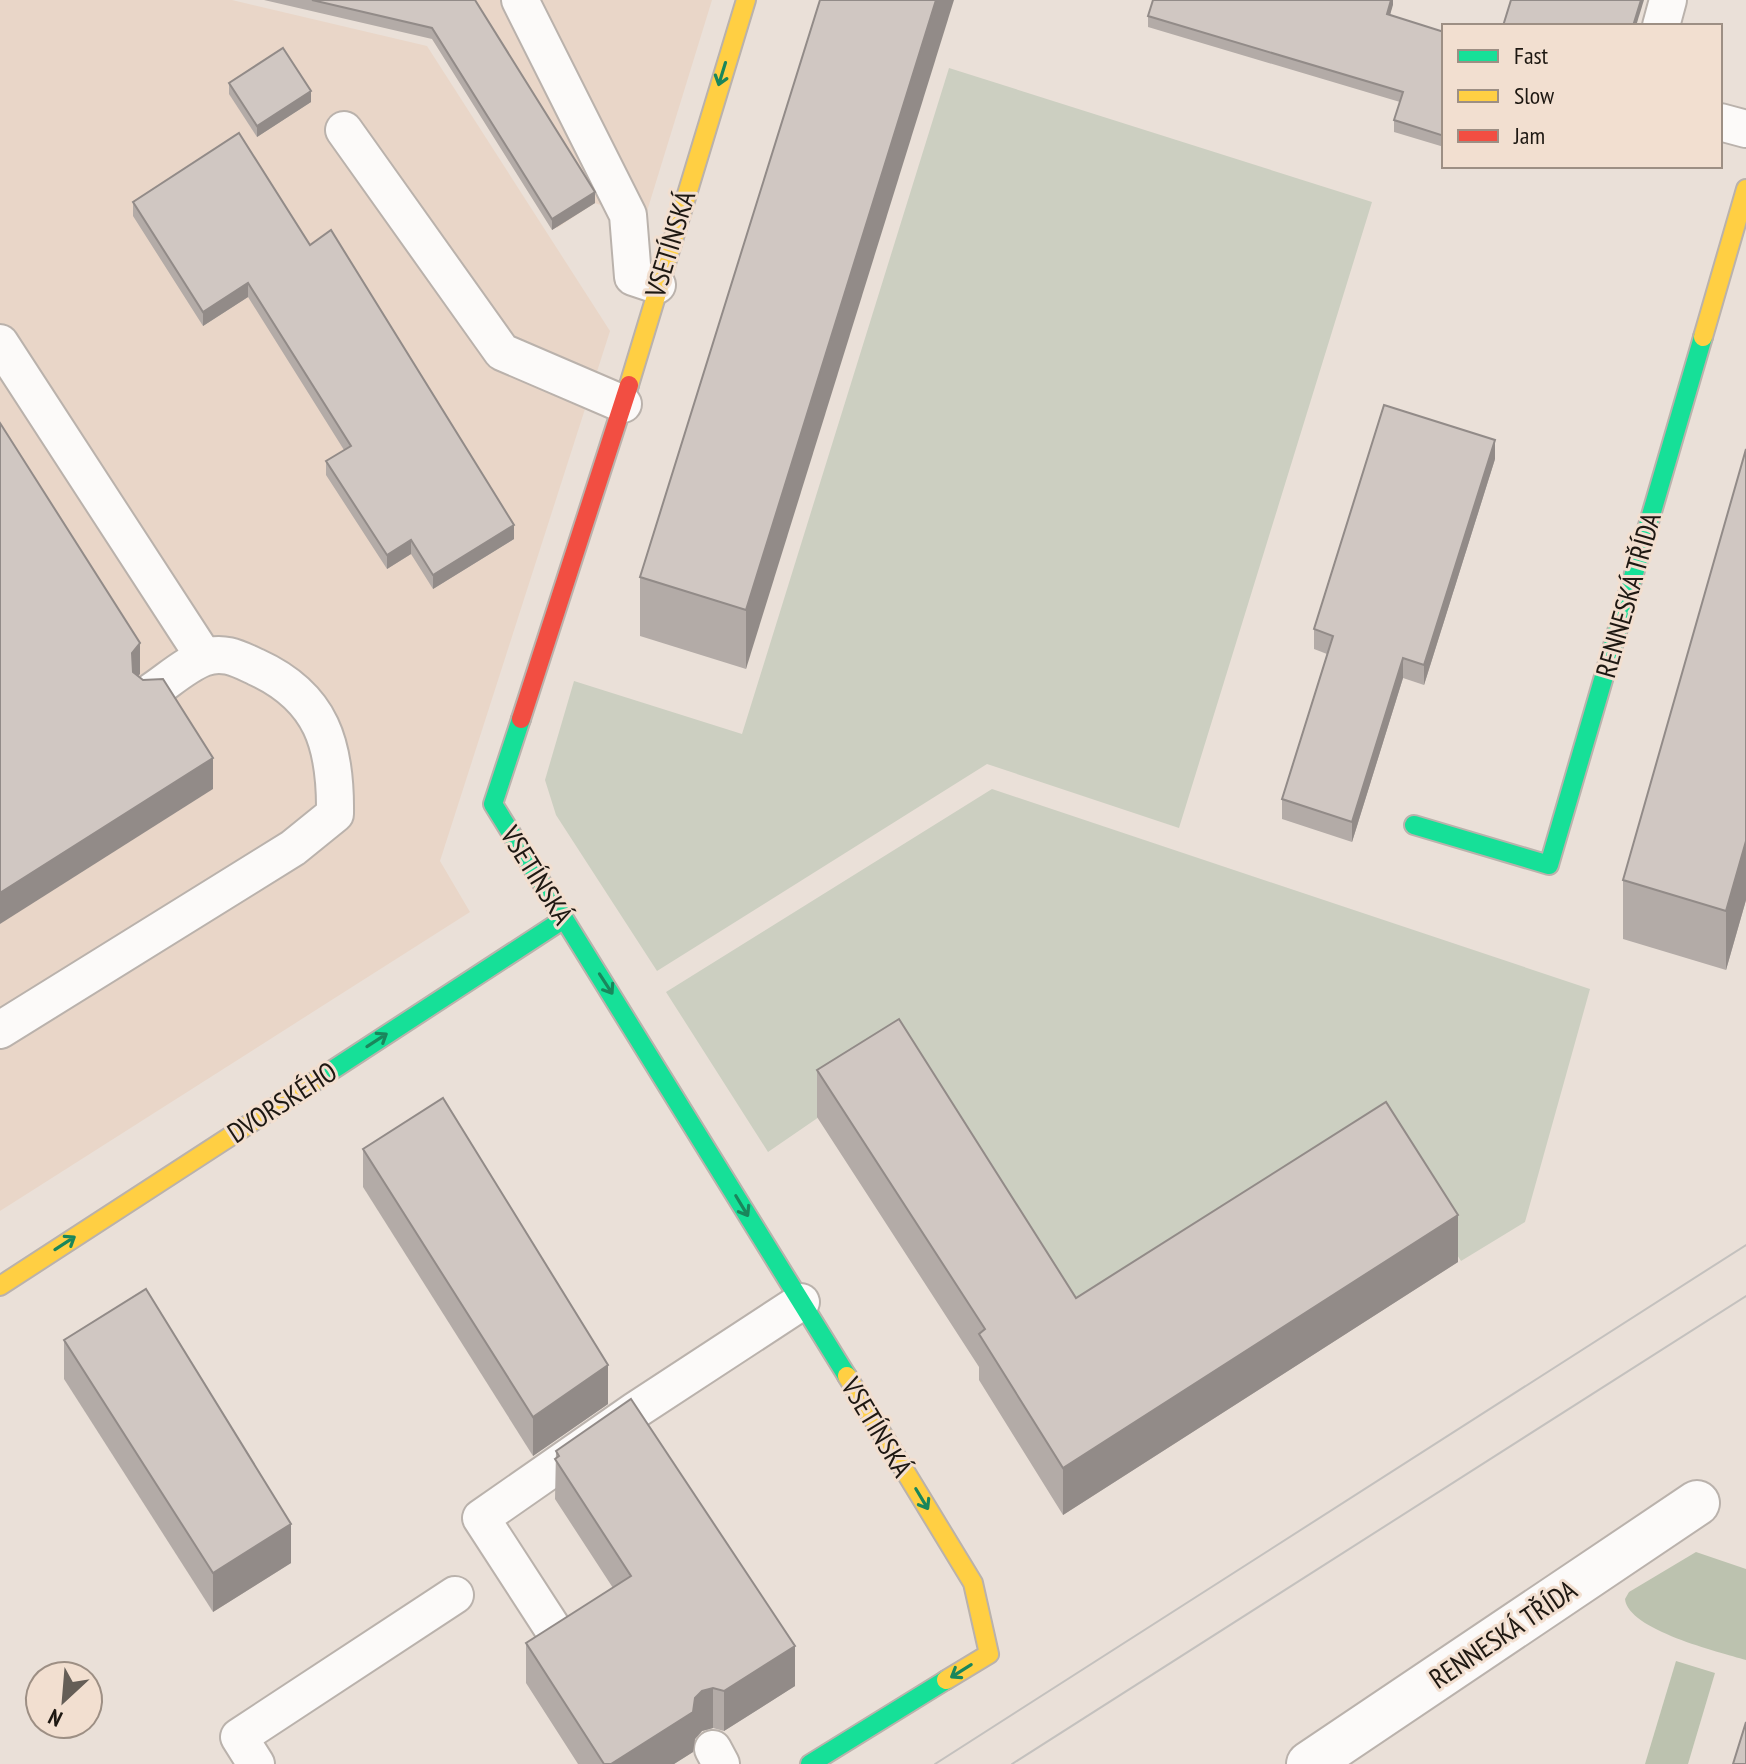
<svg xmlns="http://www.w3.org/2000/svg" width="1746" height="1764" viewBox="0 0 1746 1764" font-family="'PT Sans Narrow',sans-serif">
	<style>
		.built { fill: #e9d6c8 }
		.green { fill: #cccfc1 }
		.forest { fill: #bcc2af }
		.lines { fill: none; stroke-linecap: round; stroke-linejoin: round }
		.lane-casing { stroke: #bab2ac; stroke-width: 40 }
		.street-casing { stroke: #bab2ac; stroke-width: 48 }
		.fast-casing { stroke: #bab2ac; stroke-width: 22 }
		.slow-casing { stroke: #bab2ac; stroke-width: 22 }
		.jam-casing { stroke: #bab2ac; stroke-width: 22 }
		.lane { stroke: #fcfaf9; stroke-width: 36 }
		.street { stroke: #fcfaf9; stroke-width: 44 }
		.fast { stroke: #16e098; stroke-width: 18 }
		.slow { stroke: #ffcf43; stroke-width: 18 }
		.jam { stroke: #f24e42; stroke-width: 18 }
		.tram { stroke: #c4c1be; stroke-width: 2 }
		.wall { fill: #b3aba7 }
		.shaded-wall { fill: #928b88 }
		.building { fill: #d0c7c2; stroke: #928b88; stroke-width: 2 }
		.oneway { stroke: #1a865c }
		.labels { text-anchor: middle; stroke-width: 6; stroke-linejoin: round; paint-order: stroke }
		.street-label { font-size: 28px; fill: #1e1812; stroke: #f2dfd0 }
	</style>
	<rect width="100%" height="100%" fill="#eae0d8"/>
	<!-- built -->
	<g class="built">
		<polygon points="0,0 232,0 427,46 610,331 440,861 470,912 0,1211"/>
		<polygon points="265,0 712,0 644,221 595,203 557,228 415,13"/>
	</g>
	<!-- green -->
	<g class="green">
		<polygon points="949,68 1372,202 1179,828 987,764 657,971 556,815 545,780 574,681 742,734"/>
		<polygon points="992,789 1590,989 1525,1222 1461,1261 1388,1148 1072,1349 819,1117 768,1152 666,992"/>
	</g>
	<!-- forest -->
	<g class="forest">
		<path d="M 1696,1552 L 1746,1569 L 1746,1660 C 1719,1652 1628,1630 1625,1599 L 1629,1592 Z"/>
		<polygon points="1676,1661 1715,1673 1688,1764 1645,1764"/>
	</g>
	<g class="lines">
		<defs>
			<g id="lane">
				<polyline points="520,0 628,215 633,277 657,285"/>
				<polyline points="1661,26 1668,0"/>
				<polyline points="1720,122 1746,129"/>
				<polyline points="344,130 502,352 623,404"/>
				<polyline points="0,343 204,657"/>
				<path d="M 0,1030 L 293,848 L 335,814 C 336,745 322,697 256,667 C 239,659 223,650 203,658 C 185,665 168,681 151,692"/>
				<polyline points="551,1626 481,1518 636,1410 801,1302"/>
				<polyline points="713,1749 721,1764"/>
				<polyline points="256,1764 239,1737 455,1595"/>
			</g>
			<polyline id="street" points="1309,1764 1697,1503"/>
			<g id="fast">
				<polyline points="521,719 493,804 847,1376"/>
				<polyline points="1414,825 1549,865 1703,337"/>
				<polyline points="314,1082 564,919"/>
				<polyline points="810,1764 946,1680"/>
			</g>
			<g id="slow">
				<polyline points="1703,337 1746,189"/>
				<polyline points="629,385 746,0"/>
				<polyline points="0,1286 314,1082"/>
				<polyline points="847,1376 973,1583 989,1654 946,1680"/>
			</g>
			<polyline id="jam" points="521,719 629,385"/>
		</defs>
		<!-- lane casing -->
		<use href="#lane" class="lane-casing"/>
		<!-- street casing -->
		<use href="#street" class="street-casing"/>
		<!-- fast casing -->
		<use href="#fast" class="fast-casing"/>
		<!-- slow casing -->
		<use href="#slow" class="slow-casing"/>
		<!-- jam casing -->
		<use href="#jam" class="jam-casing"/>
		<!-- lane -->
		<use href="#lane" class="lane"/>
		<!-- street -->
		<use href="#street" class="street"/>
		<!-- fast -->
		<use href="#fast" class="fast"/>
		<!-- slow -->
		<use href="#slow" class="slow"/>
		<!-- jam -->
		<use href="#jam" class="jam"/>
		<!-- tram -->
		<g class="tram">
			<polyline points="935,1764 1746,1245"/>
			<polyline points="1012,1764 1746,1296"/>
		</g>
	</g>
	<!-- wall -->
	<g class="wall">
		<polygon points="264,0 475,0 595,203 552,230 432,39"/>
		<polygon points="820,0 746,669 640,636 640,577"/>
		<polygon points="1393,0 1390,15 1444,32 1444,147 1394,132 1394,120 1400,102 1148,27 1148,16"/>
		<polygon points="229,83 311,102 257,137 229,94"/>
		<polygon points="133,202 310,245 514,539 433,589 411,554 387,569 326,475 326,461 344,450 248,297 203,326 133,216"/>
		<polygon points="1746,449 1746,900 1726,970 1623,939 1623,880"/>
		<polygon points="1495,459 1424,685 1403,678 1352,842 1282,819 1282,799 1327,654 1314,649 1314,629"/>
		<polygon points="817,1070 1076,1298 1458,1262 1063,1515 979,1380 979,1367 817,1117"/>
		<polygon points="363,1149 608,1404 533,1456 363,1187"/>
		<polygon points="64,1340 291,1563 213,1612 64,1379"/>
		<polygon points="556,1451 795,1686 724,1731 713,1728 702,1731 695,1739 693,1752 674,1764 578,1764 526,1683 526,1643 613,1588 555,1499"/>
	</g>
	<!-- shaded-wall -->
	<g class="shaded-wall">
		<polygon points="936,0 954,0 746,669 746,610"/>
		<polygon points="1391,0 1393,0 1393,5 1387,25 1387,14"/>
		<polygon points="1641,0 1644,0 1636,26 1633,26"/>
		<polygon points="311,91 311,102 257,137 257,126"/>
		<polygon points="595,192 595,203 552,230 552,219"/>
		<polygon points="248,283 248,297 203,326 203,312"/>
		<polygon points="1495,440 1495,459 1424,685 1424,665"/>
		<polygon points="514,525 514,539 433,589 433,575"/>
		<polygon points="411,540 411,554 387,569 387,555"/>
		<polygon points="140,643 140,674 132,684 132,653"/>
		<polygon points="1403,658 1403,678 1352,842 1352,822"/>
		<polygon points="213,758 213,789 0,924 0,893"/>
		<polygon points="1746,841 1746,900 1726,970 1726,911"/>
		<polygon points="1458,1215 1458,1262 1063,1515 1063,1468"/>
		<polygon points="608,1365 608,1404 533,1456 533,1417"/>
		<polygon points="291,1524 291,1563 213,1612 213,1573"/>
		<polygon points="795,1646 795,1686 724,1731 724,1691"/>
		<polygon points="713,1688 713,1728 702,1731 695,1739 693,1752 674,1764 611,1764 695,1698 702,1691"/>
	</g>
	<!-- building -->
	<g class="building">
		<polygon points="312,0 475,0 595,192 552,219 432,28"/>
		<polygon points="820,0 936,0 746,610 640,577"/>
		<polygon points="1153,0 1391,0 1387,14 1444,32 1444,136 1394,120 1403,92 1148,16"/>
		<polygon points="1511,0 1641,0 1633,26 1503,26"/>
		<polygon points="283,48 311,91 257,126 229,83"/>
		<polygon points="239,133 310,245 331,230 514,525 433,575 411,540 387,555 326,461 351,446 248,283 203,312 133,202"/>
		<polygon points="1384,405 1495,440 1424,665 1403,658 1352,822 1282,799 1333,636 1314,629"/>
		<polygon points="0,423 140,643 132,653 133,672 143,680 163,679 213,758 0,893"/>
		<polygon points="1746,449 1746,841 1726,911 1623,880"/>
		<polygon points="899,1019 1076,1298 1386,1102 1458,1215 1063,1468 979,1334 985,1329 817,1070"/>
		<polygon points="443,1098 608,1365 533,1417 363,1149"/>
		<polygon points="146,1289 291,1524 213,1573 64,1340"/>
		<polygon points="631,1399 795,1646 724,1691 713,1688 702,1691 695,1698 693,1712 611,1764 604,1764 526,1643 631,1576 555,1459 559,1456 556,1451"/>
		<polygon points="1746,1722 1746,1764 1733,1764"/>
	</g>
	<!-- one-way arrows -->
	<defs><path id="oneway-shaft" d="M-6 0H5M1.5-3L5.5 0L1.5 3" fill="none" stroke-width="1.6" stroke-linecap="round" stroke-linejoin="round" transform="scale(2)"/></defs>
	<g class="oneway">
		<use href="#oneway-shaft" transform="translate(722 74) rotate(107)"/>
		<use href="#oneway-shaft" transform="translate(606 984) rotate(57)"/>
		<use href="#oneway-shaft" transform="translate(377 1040) rotate(-33)"/>
		<use href="#oneway-shaft" transform="translate(742 1206) rotate(59)"/>
		<use href="#oneway-shaft" transform="translate(65 1243) rotate(-33)"/>
		<use href="#oneway-shaft" transform="translate(922 1499) rotate(59)"/>
		<use href="#oneway-shaft" transform="translate(961 1671) rotate(148)"/>
	</g>
	<g class="labels">
		<!-- street labels -->
		<g class="street-label">
			<text transform="translate(670 244) rotate(-73)" y="10">VSETÍNSKÁ</text>
			<text transform="translate(1628 595) rotate(-74)" y="10">RENNESKÁ TŘÍDA</text>
			<text transform="translate(537 875) rotate(58)" y="10">VSETÍNSKÁ</text>
			<text transform="translate(282 1102) rotate(-33)" y="10">DVORSKÉHO</text>
			<text transform="translate(877 1427) rotate(59)" y="10">VSETÍNSKÁ</text>
			<text transform="translate(1503 1634) rotate(-34)" y="10">RENNESKÁ TŘÍDA</text>
		</g>
	</g>
	<!-- legend -->
	<rect x="1442" y="24" width="280" height="144" fill="#f2dfd0" stroke="#9d8f84" stroke-width="2"/>
	<rect x="1458" y="50" width="40" height="12" fill="#16e098" stroke="#9d8f84" stroke-width="2"/>
	<text x="1514" y="64" font-size="24" fill="#1e1812">Fast</text>
	<rect x="1458" y="90" width="40" height="12" fill="#ffcf43" stroke="#9d8f84" stroke-width="2"/>
	<text x="1514" y="104" font-size="24" fill="#1e1812">Slow</text>
	<rect x="1458" y="130" width="40" height="12" fill="#f24e42" stroke="#9d8f84" stroke-width="2"/>
	<text x="1514" y="144" font-size="24" fill="#1e1812">Jam</text>
	<!-- north arrow -->
	<g transform="translate(64 1700) rotate(206)"><circle r="38" fill="#f2dfd0" stroke="#9d8f84" stroke-width="2"/>
	<path d="M0-6L14 30L0 20L-14 30Z" fill="#655e57"/>
	<text y="-12" font-size="22" font-weight="bold" text-anchor="middle" fill="#1e1812">N</text>
	</g>
</svg>
